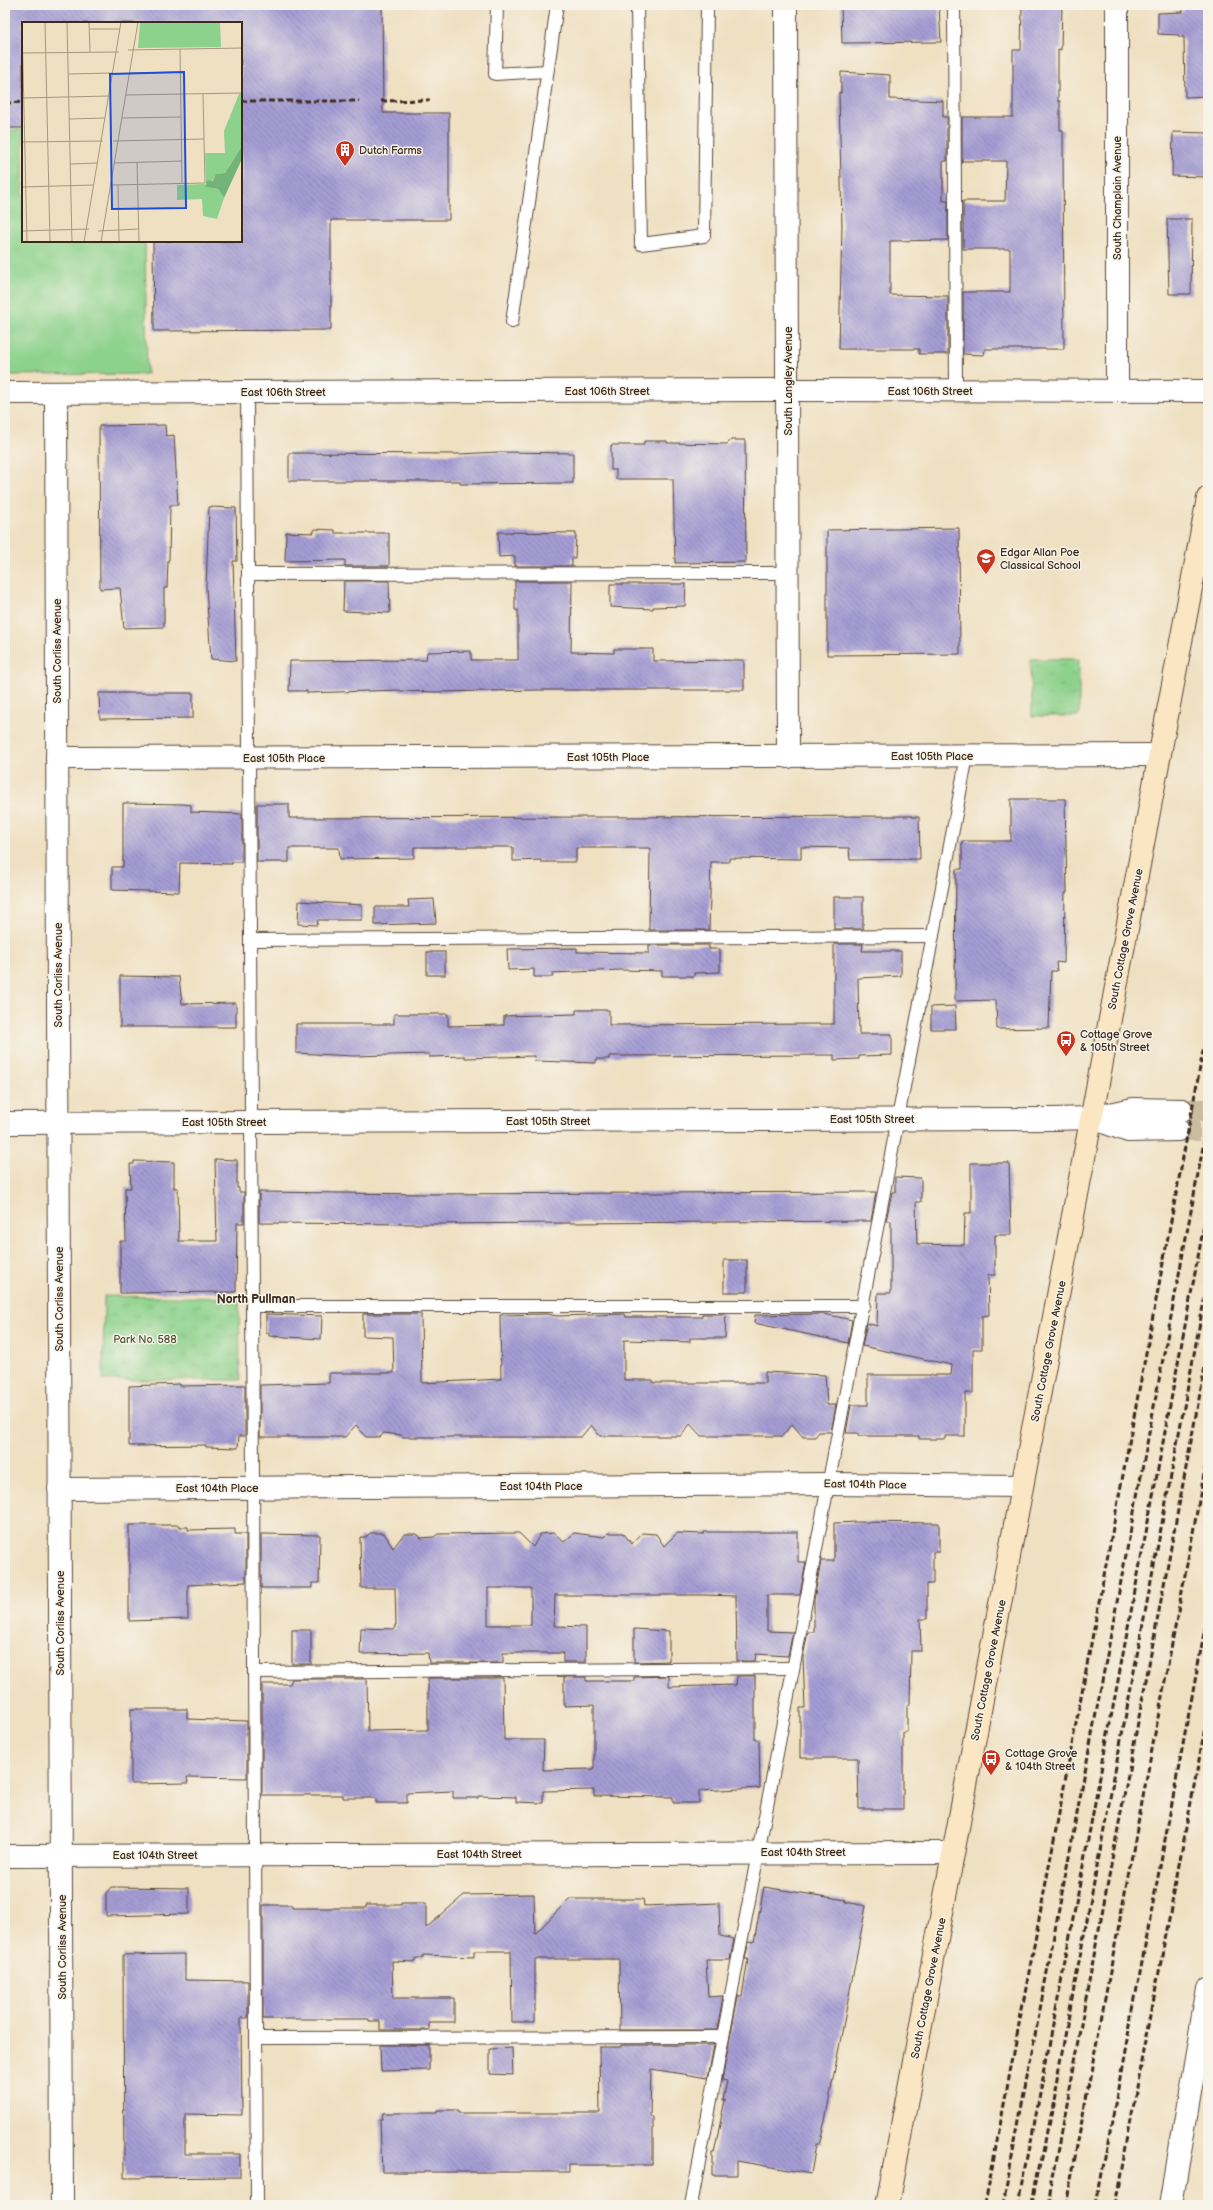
<svg xmlns="http://www.w3.org/2000/svg" width="1213" height="2210" viewBox="0 0 1213 2210" font-family="'Balsamiq Sans',sans-serif">
	<style>
		.grass { fill: #8dd28c; stroke: #647e55 }
		.park { fill: url(#park-tufts); stroke: #647e55 }
		.building { fill: url(#building-back-hatch); fill-rule: evenodd }
		.lines { fill: none; stroke-linecap: round; stroke-linejoin: round }
		.street-tunnel { stroke: #cbbca1; stroke-width: 22; stroke-dasharray: 22 11; stroke-linecap: butt }
		.lane-casing { stroke: #564537; stroke-width: 14 }
		.street-casing { stroke: #564537; stroke-width: 24 }
		.secondary-casing { stroke: #564537; stroke-width: 24 }
		.lane { stroke: #fff; stroke-width: 12 }
		.street { stroke: #fff; stroke-width: 22 }
		.secondary { stroke: #fbe6c4; stroke-width: 22 }
		.rail { stroke: #3b2a1e; stroke-width: 3; stroke-dasharray: 6 3; stroke-linecap: butt }
		.labels { text-anchor: middle; stroke-width: 3; stroke-linejoin: round; paint-order: stroke }
		.poi-label { font-size: 11px; fill: #3b2a1e; stroke: #f7f3e8; text-anchor: start }
		.street-label { font-size: 11px; fill: #3b2a1e; stroke: #f7f3e8 }
		.park-label { font-size: 11px; fill: #50543a; stroke: #f7f3e8 }
		.neighbourhood-label { font-size: 12px; font-weight: bold; fill: #3b2a1e; stroke: #f7f3e8 }
		.inset-road { fill: none; stroke: #a79780; stroke-width: 1 }
		.view { fill: #1d4ed8; fill-opacity: 0.15; stroke: #1d4ed8; stroke-width: 2 }
		.inset-edge { fill: none; stroke: #3b2a1e; stroke-width: 2 }
	</style>
	<defs>
		<pattern id="park-tufts" width="24" height="20" patternUnits="userSpaceOnUse"><rect width="24" height="20" fill="#8dd28c"/><path d="M3 7l-1-3M5 7V3M7 7l1-3M15 17l-1-3M17 17v-4M19 17l1-3" fill="none" stroke="#7bb478"/></pattern>
		<pattern id="building-back-hatch" width="6" height="6" patternUnits="userSpaceOnUse"><rect width="6" height="6" fill="#a49dd4"/><path d="M-1 5l2 2M0 0l6 6M5-1l2 2" fill="none" stroke="#8780ab"/></pattern>
	</defs>
	<rect width="100%" height="100%" fill="#f7f3e8"/>
	<filter id="ink" filterUnits="userSpaceOnUse"><feTurbulence type="fractalNoise" baseFrequency=".025" numOctaves="2"/><feDisplacementMap in="SourceGraphic" scale="8" xChannelSelector="R" yChannelSelector="G"/><feConvolveMatrix kernelMatrix="1 2 1 2 8 2 1 2 1" color-interpolation-filters="sRGB"/></filter>
	<filter id="wash" filterUnits="userSpaceOnUse"><feTurbulence type="fractalNoise" baseFrequency=".012" numOctaves="4" result="noise"/><feDisplacementMap in="SourceGraphic" scale="16" xChannelSelector="R" yChannelSelector="G"/><feGaussianBlur stdDeviation="0.9" result="paint"/><feColorMatrix in="noise" values="0 0 0 0 0 0 0 0 0 0 0 0 0 0 0 0 0 1.4 0 .05"/><feComposite in="paint" operator="in"/></filter>
	<g filter="url(#wash)">
		<rect width="100%" height="100%" fill="#efe0c2"/>
		<!-- grass -->
		<polygon class="grass" points="5,130 23,130 23,241 145,241 147,374 5,375"/>
		<!-- park -->
		<g class="park">
			<polygon points="1031,659 1079,659 1079,716 1032,716"/>
			<polygon points="104,1296 239,1298 240,1380 103,1380"/>
		</g>
		<g id="blocks">
			<!-- building -->
			<g class="building">
				<polygon points="5,5 382,5 383,113 449,113 449,220 331,220 331,330 154,331 153,241 241,241 241,23 23,23 23,128 5,128"/>
				<polygon points="841,5 880,5 887,7 939,6 941,42 842,43"/>
				<polygon points="1022,5 1062,5 1061,50 1058,49 1058,101 1060,101 1060,130 1063,130 1064,349 985,349 984,355 963,354 963,292 1010,292 1010,249 963,249 963,201 1005,201 1006,161 962,161 962,117 1013,117 1013,50 1021,50"/>
				<polygon points="1183,5 1208,5 1208,96 1185,97 1184,37 1179,37 1179,35 1158,34 1158,13 1183,12"/>
				<polygon points="841,72 890,75 890,99 943,101 943,117 947,117 947,161 943,161 943,201 948,201 948,240 890,241 890,295 948,296 948,354 919,354 919,349 839,349 842,226 839,92 841,93"/>
				<polygon points="1173,132 1208,133 1208,177 1172,176"/>
				<polygon points="1167,219 1192,219 1191,294 1169,294"/>
				<polygon points="165,425 166,436 174,435 178,505 170,505 169,560 168,560 167,588 164,588 164,627 124,628 120,588 100,589 99,426"/>
				<polygon points="731,440 745,440 746,562 675,563 673,479 616,479 616,470 611,470 611,445 644,445 644,441 667,441 667,443 727,444"/>
				<polygon points="498,452 573,453 573,483 460,484 460,481 289,481 289,453 460,454"/>
				<polygon points="209,507 236,508 237,561 233,561 236,661 211,659 206,588"/>
				<polygon points="959,528 960,654 827,655 827,530"/>
				<polygon points="314,529 335,530 335,533 389,533 389,566 345,566 345,560 285,561 286,532 314,533"/>
				<polygon points="498,532 576,533 575,558 572,558 572,566 515,566 515,556 499,557"/>
				<polygon points="344,581 389,581 390,613 343,611"/>
				<polygon points="515,581 572,581 571,652 614,653 614,649 653,649 653,661 744,660 744,690 537,690 435,692 400,691 400,690 307,693 307,691 289,691 290,661 426,660 427,652 471,651 471,660 518,660 518,610 515,610"/>
				<polygon points="610,584 686,584 685,606 653,607 653,609 610,607"/>
				<polygon points="99,693 193,693 193,718 100,719"/>
				<polygon points="1011,799 1065,799 1067,893 1065,893 1064,963 1056,962 1057,971 1051,971 1049,1028 997,1029 996,1000 955,1001 956,869 962,869 962,841 1011,841"/>
				<polygon points="123,803 183,804 191,805 191,812 242,814 242,862 232,862 232,864 180,863 179,892 112,890 112,867 123,867"/>
				<polygon points="257,804 289,804 289,818 912,816 912,817 919,817 920,859 850,860 849,848 801,847 801,859 729,858 729,862 711,862 709,930 649,930 650,848 576,848 576,862 541,862 541,860 513,861 513,847 414,847 414,858 340,859 339,848 289,848 289,862 257,862"/>
				<rect x="834" y="897" width="29" height="32"/>
				<polygon points="434,899 436,923 375,925 375,907 409,907 408,900"/>
				<polygon points="299,901 362,905 362,920 318,920 317,925 298,924"/>
				<polygon points="834,944 863,944 862,951 901,951 901,976 858,978 859,1034 892,1034 892,1055 859,1056 859,1059 834,1060 834,1055 609,1056 609,1059 596,1059 596,1063 535,1061 534,1056 465,1058 465,1056 429,1057 429,1054 353,1056 296,1053 296,1024 394,1024 394,1014 448,1014 448,1026 504,1025 504,1016 576,1014 576,1010 609,1010 609,1025 834,1024"/>
				<polygon points="649,945 709,945 709,949 720,949 720,972 694,973 694,976 662,976 662,971 621,970 552,973 553,977 534,977 534,969 508,970 507,949 577,948 577,952 649,953"/>
				<rect x="427" y="952" width="18" height="23"/>
				<polygon points="120,976 179,977 182,1004 236,1003 236,1027 120,1027"/>
				<polygon points="955,1006 956,1029 931,1029 931,1007"/>
				<polygon points="215,1159 237,1160 237,1188 239,1188 239,1192 244,1192 244,1223 237,1223 236,1292 120,1293 120,1241 126,1241 125,1188 131,1188 130,1164 134,1164 134,1161 174,1162 174,1188 178,1188 179,1241 217,1241"/>
				<polygon points="971,1163 1009,1163 1011,1235 995,1235 995,1275 988,1275 989,1315 982,1316 982,1349 973,1349 973,1393 965,1393 965,1436 945,1436 945,1439 919,1439 919,1436 858,1436 858,1433 846,1433 851,1405 868,1405 868,1375 951,1375 952,1365 862,1346 867,1323 877,1326 878,1293 891,1293 891,1221 886,1221 892,1192 895,1192 895,1177 921,1178 921,1202 916,1202 917,1244 964,1245 965,1213 971,1213"/>
				<polygon points="259,1192 424,1194 876,1192 871,1221 421,1224 259,1223"/>
				<rect x="724" y="1260" width="23" height="32"/>
				<polygon points="266,1314 322,1316 321,1339 269,1336 269,1333 266,1333"/>
				<polygon points="363,1314 421,1314 422,1383 501,1379 500,1315 547,1314 557,1316 625,1314 626,1317 702,1317 702,1314 726,1314 725,1338 690,1338 690,1342 624,1340 624,1380 653,1380 653,1383 765,1383 765,1372 825,1375 827,1405 836,1405 831,1432 819,1432 815,1437 803,1437 792,1424 782,1436 701,1436 690,1424 681,1436 600,1436 591,1425 581,1437 403,1437 401,1435 384,1433 380,1437 366,1437 356,1425 345,1437 260,1437 260,1385 329,1383 329,1373 394,1373 393,1337 363,1336"/>
				<polygon points="824,1314 852,1320 848,1343 754,1323 755,1315"/>
				<polygon points="180,1384 180,1386 245,1385 245,1436 239,1436 238,1448 206,1447 206,1445 129,1446 129,1386"/>
				<polygon points="858,1522 939,1523 939,1552 933,1552 933,1584 927,1584 927,1619 920,1619 921,1651 911,1651 910,1705 907,1705 907,1732 903,1732 903,1809 859,1809 858,1758 800,1758 800,1708 805,1708 803,1657 808,1632 814,1632 814,1600 821,1561 834,1561 834,1523"/>
				<polygon points="129,1525 180,1525 180,1527 188,1527 188,1530 235,1529 235,1534 246,1534 246,1582 188,1585 188,1619 129,1621"/>
				<path d="M 704,1532 L 798,1532 L 798,1562 L 806,1562 L 800,1595 L 767,1595 L 767,1631 L 793,1632 L 788,1656 L 756,1654 L 755,1661 L 737,1661 L 736,1596 L 704,1595 L 555,1595 L 554,1626 L 586,1627 L 586,1662 L 563,1662 L 563,1653 L 503,1653 L 503,1663 L 429,1663 L 428,1653 L 360,1654 L 361,1628 L 395,1629 L 395,1625 L 396,1625 L 395,1588 L 361,1588 L 360,1537 L 366,1537 L 370,1533 L 384,1533 L 393,1548 L 404,1534 L 417,1534 L 421,1538 L 434,1537 L 438,1534 L 519,1533 L 533,1547 L 540,1534 L 554,1533 L 564,1542 L 574,1533 L 604,1537 L 608,1533 L 623,1533 L 632,1544 L 642,1533 L 656,1534 L 664,1546 L 677,1533 L 704,1534 ZM 488,1588 L 531,1588 L 531,1625 L 488,1625 Z"/>
				<polygon points="261,1534 320,1535 319,1583 312,1583 312,1588 261,1588"/>
				<polygon points="634,1629 669,1631 669,1661 634,1662"/>
				<rect x="292" y="1630" width="19" height="34"/>
				<polygon points="669,1676 669,1687 736,1685 737,1676 755,1676 755,1740 759,1740 760,1788 699,1791 699,1803 673,1803 673,1797 594,1796 594,1790 543,1791 543,1803 516,1802 516,1797 478,1796 478,1798 453,1798 453,1791 407,1793 407,1803 376,1803 376,1798 343,1798 343,1795 262,1795 262,1684 290,1684 292,1679 367,1679 368,1731 428,1730 428,1678 503,1678 504,1740 544,1740 543,1770 594,1769 594,1705 564,1706 564,1677 586,1677 586,1681 634,1681 634,1677"/>
				<polygon points="131,1709 187,1709 187,1719 247,1721 247,1778 187,1777 188,1783 131,1784"/>
				<polygon points="111,1887 189,1888 189,1914 106,1916 106,1893"/>
				<polygon points="764,1887 846,1900 846,1902 866,1906 825,2121 819,2145 816,2145 811,2174 737,2161 737,2175 712,2175 712,2153 714,2153 725,2100 723,2100 727,2081 722,2080 738,1996 742,1996 748,1959 745,1959 749,1941 754,1942"/>
				<polygon points="534,1894 535,1934 569,1899 643,1899 644,1906 719,1903 720,1936 734,1939 730,1960 706,1960 708,1997 723,1996 717,2030 620,2030 619,1959 535,1959 535,2022 512,2022 511,1951 474,1951 474,1957 423,1955 423,1958 416,1958 415,1962 392,1961 393,1998 454,1998 454,2022 429,2022 429,2030 380,2030 380,2021 369,2021 369,2019 263,2019 263,1905 292,1905 292,1908 366,1908 366,1905 401,1905 401,1903 426,1903 426,1928 464,1895"/>
				<polygon points="185,1954 185,1980 248,1981 248,2018 241,2018 242,2115 185,2114 185,2154 240,2154 240,2177 124,2178 123,1955"/>
				<polygon points="380,2045 429,2045 429,2070 381,2071"/>
				<polygon points="621,2045 714,2045 708,2078 651,2069 650,2117 653,2117 653,2165 569,2165 569,2172 382,2172 380,2119 382,2119 383,2113 437,2113 437,2110 458,2110 458,2113 600,2113 599,2047 621,2047"/>
				<polygon points="512,2048 513,2075 490,2074 490,2049"/>
			</g>
		</g>
	</g>
	<g filter="url(#ink)">
		<use href="#blocks" fill-opacity="0" stroke="#564537" stroke-width="1"/>
		<g class="lines">
			<!-- street-tunnel -->
			<g class="street-tunnel">
				<polyline points="1182,1110 1208,1110"/>
				<polyline points="1178,1130 1208,1130"/>
			</g>
			<defs>
				<g id="lane">
					<polyline points="497,5 495,74 547,71"/>
					<polyline points="637,5 641,244 704,236 707,5"/>
					<polyline points="954,5 956,391"/>
					<polyline points="512,322 557,5"/>
					<polyline points="247,392 257,2205"/>
					<polyline points="248,574 788,573"/>
					<polyline points="250,940 933,936"/>
					<polyline points="252,1306 864,1306"/>
					<polyline points="254,1672 793,1668"/>
					<polyline points="256,2038 723,2037"/>
					<polyline points="691,2205 967,756"/>
				</g>
				<g id="street">
					<polyline points="786,5 788,757"/>
					<polyline points="1117,5 1117,391"/>
					<polyline points="5,393 788,390 1208,391"/>
					<polyline points="56,393 62,2205"/>
					<polyline points="57,758 1160,755"/>
					<polyline points="1092,1118 1128,1131 1178,1130"/>
					<polyline points="5,1123 1051,1119 1092,1118 1133,1109 1182,1110"/>
					<polyline points="59,1489 830,1484 1022,1486"/>
					<polyline points="5,1856 953,1853"/>
					<polyline points="1171,2205 1208,1987"/>
				</g>
				<polyline id="secondary" points="887,2205 1208,498"/>
			</defs>
			<!-- lane casing -->
			<use href="#lane" class="lane-casing"/>
			<!-- street casing -->
			<use href="#street" class="street-casing"/>
			<!-- secondary casing -->
			<use href="#secondary" class="secondary-casing"/>
			<!-- lane -->
			<use href="#lane" class="lane"/>
			<!-- street -->
			<use href="#street" class="street"/>
			<!-- secondary -->
			<use href="#secondary" class="secondary"/>
			<!-- rail -->
			<g class="rail">
				<polyline points="241,101 359,101"/>
				<polyline points="381,101 430,100"/>
				<polyline points="5,103 23,102"/>
				<polyline points="985,2205 1208,1025"/>
				<polyline points="1003,2205 1208,1121"/>
				<polyline points="1019,2205 1208,1204"/>
				<polyline points="1033,2205 1208,1280"/>
				<polyline points="1047,2205 1208,1351"/>
				<polyline points="1066,2205 1208,1453"/>
				<polyline points="1096,2205 1208,1612"/>
				<polyline points="1115,2205 1208,1712"/>
			</g>
		</g>
	</g>
	<!-- icons -->
	<defs>
		<symbol id="building-pin" viewBox="-11 -11 22 30"><path d="M0 17L-7.5 6A9.5 9.5 0 1 1 7.5 6Z" fill="#c8321e" stroke="#f7f3e8"/><path d="M-4-6H4V6H1V3H-1V6H-4ZM-2.5-4.3h1.7v1.8h-1.7ZM.8-4.3h1.7v1.8H.8ZM-2.5-1h1.7V.8h-1.7ZM.8-1h1.7V.8H.8Z" fill="#fff"/></symbol>
		<symbol id="school-pin" viewBox="-11 -11 22 30"><path d="M0 17L-7.5 6A9.5 9.5 0 1 1 7.5 6Z" fill="#c8321e" stroke="#f7f3e8"/><path d="M0-5L7-2L0 1L-7-2ZM-4 1L0 2.5L4 1V4Q0 6-4 4Z" fill="#fff"/></symbol>
		<symbol id="bus-pin" viewBox="-11 -11 22 30"><path d="M0 17L-7.5 6A9.5 9.5 0 1 1 7.5 6Z" fill="#c8321e" stroke="#f7f3e8"/><path d="M-5-6H5V4H4V6H2V4H-2V6H-4V4H-5ZM-3.5-4V0h7V-4ZM-3.5 1.2v1.5H-2V1.2ZM2 1.2v1.5H3.5V1.2Z" fill="#fff"/></symbol>
	</defs>
	<g fill-rule="evenodd">
		<use href="#building-pin" x="334" y="139" width="22" height="30"/>
		<use href="#school-pin" x="975" y="547" width="22" height="30"/>
		<use href="#bus-pin" x="1055" y="1029" width="22" height="30"/>
		<use href="#bus-pin" x="980" y="1748" width="22" height="30"/>
	</g>
	<g class="labels">
		<!-- poi labels -->
		<g class="poi-label">
			<text x="359" y="154">Dutch Farms</text>
			<text x="1000" y="556">Edgar Allan Poe<tspan x="1000" dy="13">Classical School</tspan></text>
			<text x="1080" y="1038">Cottage Grove<tspan x="1080" dy="13">&amp; 105th Street</tspan></text>
			<text x="1005" y="1757">Cottage Grove<tspan x="1005" dy="13">&amp; 104th Street</tspan></text>
		</g>
		<!-- street labels -->
		<g class="street-label">
			<text transform="translate(1117 198) rotate(-90)" y="4">South Champlain Avenue</text>
			<text transform="translate(788 381) rotate(-90)" y="4">South Langley Avenue</text>
			<text x="607" y="395">East 106th Street</text>
			<text x="930" y="395">East 106th Street</text>
			<text x="283" y="396">East 106th Street</text>
			<text transform="translate(57 651) rotate(-90)" y="4">South Corliss Avenue</text>
			<text x="932" y="760">East 105th Place</text>
			<text x="608" y="761">East 105th Place</text>
			<text x="284" y="762">East 105th Place</text>
			<text transform="translate(1125 939) rotate(-79)" y="4">South Cottage Grove Avenue</text>
			<text transform="translate(58 975) rotate(-90)" y="4">South Corliss Avenue</text>
			<text x="872" y="1123">East 105th Street</text>
			<text x="548" y="1125">East 105th Street</text>
			<text x="224" y="1126">East 105th Street</text>
			<text transform="translate(59 1299) rotate(-90)" y="4">South Corliss Avenue</text>
			<text transform="translate(1048 1351) rotate(-79)" y="4">South Cottage Grove Avenue</text>
			<text transform="translate(865 1484) rotate(1)" y="4">East 104th Place</text>
			<text x="541" y="1490">East 104th Place</text>
			<text x="217" y="1492">East 104th Place</text>
			<text transform="translate(60 1623) rotate(-90)" y="4">South Corliss Avenue</text>
			<text transform="translate(988 1670) rotate(-79)" y="4">South Cottage Grove Avenue</text>
			<text x="803" y="1856">East 104th Street</text>
			<text x="479" y="1858">East 104th Street</text>
			<text x="155" y="1859">East 104th Street</text>
			<text transform="translate(62 1947) rotate(-90)" y="4">South Corliss Avenue</text>
			<text transform="translate(928 1988) rotate(-79)" y="4">South Cottage Grove Avenue</text>
		</g>
		<!-- park labels -->
		<g class="park-label">
			<text x="145" y="1343">Park No. 588</text>
		</g>
		<!-- neighbourhood labels -->
		<g class="neighbourhood-label">
			<text x="256" y="1303">North Pullman</text>
		</g>
	</g>
	<!-- overview -->
	<g transform="translate(22 22)">
		<rect width="220" height="220" fill="#efe0c2"/>
		<path d="M 217,72 L 220,72 L 220,124 L 203,151 L 195,152 L 191,158 L 184,161 L 183,131 L 203,131 L 202,109 ZM 183,162 L 183,165 L 196,167 L 202,176 L 195,197 L 181,194 L 180,177 L 155,178 L 155,163 Z" fill="#8dd28c"/>
		<path d="M 220,124 L 220,137 L 202,176 L 196,167 L 183,165 L 185,158 L 191,159 L 194,152 L 203,151 Z" fill="#72b478"/>
		<path d="M 118,0 L 198,0 L 199,25 L 116,26 Z" fill="#8dd28c"/>
		<path class="inset-road" d="M 0,0 L 5,220M 23,0 L 28,220M 45,0 L 50,220M 67,0 L 68,30M 68,7 L 98,7M 158,27 L 160,162M 106,28 L 220,26M 0,31 L 97,30M 108,51 L 158,50M 46,52 L 90,51M 104,73 L 220,71M 0,76 L 87,74M 100,96 L 159,95M 47,97 L 83,96M 91,119 L 182,117M 0,120 L 81,119M 115,140 L 117,220M 93,141 L 160,139M 48,142 L 75,141M 89,163 L 183,161 L 181,72M 96,163 L 97,220M 0,165 L 71,163M 0,209 L 67,207M 76,209 L 117,207M 62,220 L 99,0M 79,220 L 116,0"/>
		<path class="view" d="M 162,50 L 164,186 L 90,187 L 88,52 Z"/>
		<rect width="220" height="220" class="inset-edge"/>
	</g>
	<!-- margin -->
	<rect width="1213" height="2210" fill="none" stroke="#f7f3e8" stroke-width="20"/>
</svg>
